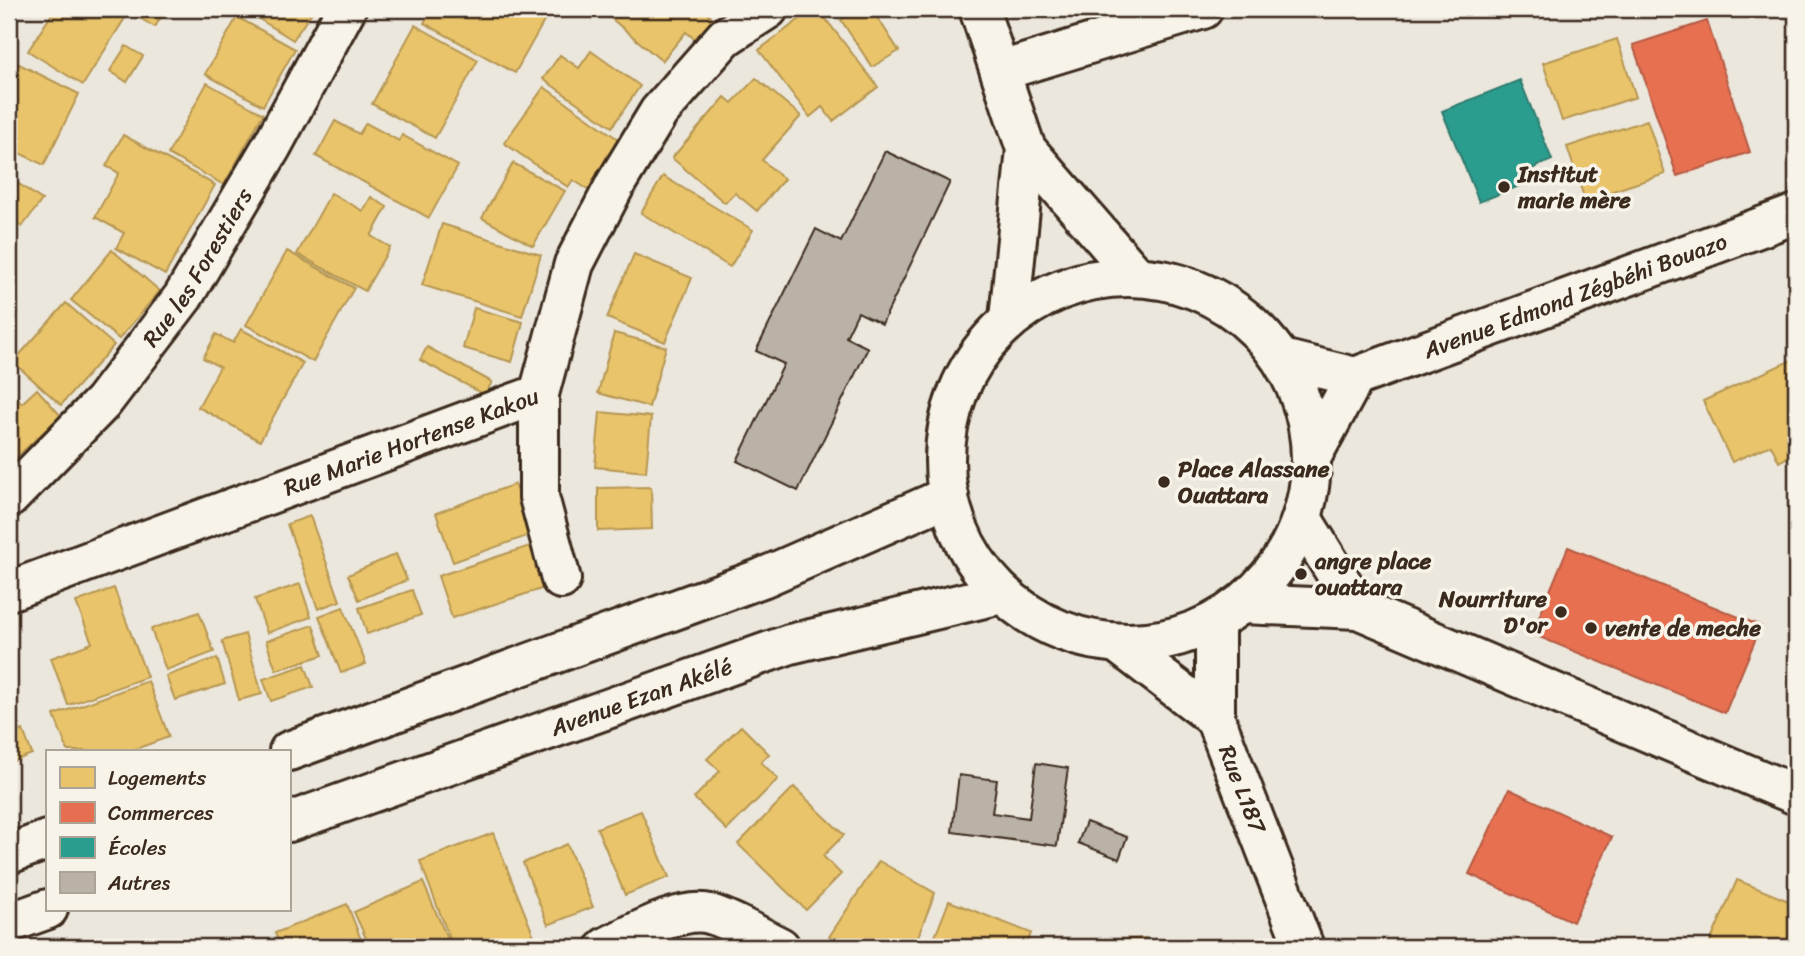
<svg xmlns="http://www.w3.org/2000/svg" width="1805" height="956" viewBox="0 0 1805 956" font-family="Sriracha,sans-serif">
	<style>
		.homes { fill: #e9c46a; stroke: #b59653; stroke-width: 2 }
		.shops { fill: #e76f51; stroke: #b35a42; stroke-width: 2 }
		.schools { fill: #2a9d8f; stroke: #2f7a6d; stroke-width: 2 }
		.building { fill: #bab2a7; stroke: #3b2a1e; stroke-width: 2 }
		.lines { fill: none; stroke-linecap: round; stroke-linejoin: round }
		.street-casing { stroke: #3b2a1e; stroke-width: 44 }
		.secondary-casing { stroke: #3b2a1e; stroke-width: 44 }
		.street { stroke: #f7f3e8; stroke-width: 38 }
		.secondary { stroke: #f7f3e8; stroke-width: 38 }
		.poi-dot { fill: #3b2a1e; stroke: #f7f3e8; stroke-width: 2.5 }
		.labels { text-anchor: middle; stroke-width: 7; stroke-linejoin: round; paint-order: stroke }
		.poi-label { font-size: 23px; font-weight: bold; fill: #3b2a1e; stroke: #f7f3e8; text-anchor: start }
		.street-label { font-size: 23px; fill: #3b2a1e; stroke: #f7f3e8 }
	</style>
	<rect width="100%" height="100%" fill="#ece7dc"/>
	<filter id="ink" filterUnits="userSpaceOnUse"><feTurbulence type="fractalNoise" baseFrequency=".0143" numOctaves="2"/><feDisplacementMap in="SourceGraphic" scale="14" xChannelSelector="R" yChannelSelector="G"/><feConvolveMatrix kernelMatrix="1 2 1 2 8 2 1 2 1" color-interpolation-filters="sRGB"/></filter>
	<g filter="url(#ink)">
		<!-- homes -->
		<g class="homes">
			<polygon points="55,9 109,9 125,18 83,85 28,51"/>
			<polygon points="124,9 166,9 155,27"/>
			<polygon points="243,9 314,9 293,40"/>
			<polygon points="432,9 534,9 547,16 515,73 424,23"/>
			<polygon points="600,9 707,9 705,11 715,20 697,41 686,32 662,61"/>
			<polygon points="813,9 818,9 878,87 833,121 822,107 810,117 759,50"/>
			<polygon points="859,9 872,9 899,51 872,67 841,20"/>
			<polygon points="237,17 295,49 263,106 205,74"/>
			<polygon points="415,25 478,60 435,138 372,104"/>
			<polygon points="1617,39 1636,97 1562,121 1543,63"/>
			<polygon points="126,46 143,56 127,82 110,71"/>
			<polygon points="591,51 640,86 612,127 543,79 560,55 579,68"/>
			<polygon points="9,59 79,94 44,165 9,148"/>
			<polygon points="756,78 801,116 762,160 784,179 757,211 735,193 725,203 672,158 725,97 732,103"/>
			<polygon points="207,83 263,114 224,185 168,154"/>
			<polygon points="544,87 625,144 592,192 573,180 568,187 504,143"/>
			<polygon points="1647,120 1665,174 1585,200 1567,147"/>
			<polygon points="335,121 359,134 366,123 399,141 402,135 458,166 429,218 316,156"/>
			<polygon points="123,135 215,185 165,275 116,248 124,233 95,217 119,173 106,166"/>
			<polygon points="513,163 565,191 533,246 482,218"/>
			<polygon points="663,176 753,230 730,267 641,213"/>
			<polygon points="9,177 42,200 22,227 9,218"/>
			<polygon points="331,193 363,211 371,197 387,207 371,236 390,247 365,291 297,254"/>
			<polygon points="442,224 541,255 522,316 422,285"/>
			<polygon points="112,250 160,291 119,339 71,300"/>
			<polygon points="287,251 354,288 313,362 246,325"/>
			<polygon points="634,254 692,278 665,342 607,318"/>
			<polygon points="66,303 114,345 61,405 13,362"/>
			<polygon points="474,308 523,322 512,362 463,348"/>
			<polygon points="241,329 303,363 260,441 198,407 220,367 203,358 216,334 233,343"/>
			<polygon points="614,333 666,347 649,407 598,393"/>
			<polygon points="427,347 492,382 485,395 420,360"/>
			<polygon points="1796,358 1796,453 1779,462 1771,445 1732,462 1703,401"/>
			<polygon points="9,389 22,403 37,389 61,416 9,464"/>
			<polygon points="600,412 651,417 646,472 595,467"/>
			<polygon points="515,484 533,534 453,562 436,513"/>
			<polygon points="651,487 652,529 598,531 598,488"/>
			<polygon points="310,516 340,601 318,609 287,524"/>
			<polygon points="536,544 550,586 452,618 438,576"/>
			<polygon points="396,554 407,580 359,600 348,575"/>
			<polygon points="300,584 311,617 267,633 255,599"/>
			<polygon points="114,588 147,677 68,705 51,658 92,643 76,602"/>
			<polygon points="412,590 421,615 367,634 359,608"/>
			<polygon points="343,607 366,664 341,673 319,616"/>
			<polygon points="199,612 214,652 166,670 151,629"/>
			<polygon points="313,625 323,655 276,670 266,641"/>
			<polygon points="245,634 262,694 239,700 222,641"/>
			<polygon points="217,658 225,684 175,700 166,676"/>
			<polygon points="305,665 313,687 271,701 263,679"/>
			<polygon points="148,681 169,737 130,751 68,751 54,715"/>
			<polygon points="9,696 19,726 9,729"/>
			<polygon points="741,726 769,754 761,762 778,779 727,830 694,798 720,771 707,759"/>
			<polygon points="23,730 32,754 9,763 9,735"/>
			<polygon points="794,787 844,835 823,856 841,874 806,910 738,844"/>
			<polygon points="641,811 669,877 625,895 597,828"/>
			<polygon points="493,833 537,944 529,947 453,947 420,861"/>
			<polygon points="567,844 593,907 548,925 523,863"/>
			<polygon points="879,861 935,893 914,947 840,947 827,940"/>
			<polygon points="1737,880 1796,904 1796,947 1708,947"/>
			<polygon points="423,882 451,947 370,947 354,912"/>
			<polygon points="949,901 1031,933 1026,947 931,947"/>
			<polygon points="347,904 364,947 281,947 275,933"/>
			<polygon points="1146,938 1147,947 1057,947 1057,944"/>
		</g>
		<!-- shops -->
		<g class="shops">
			<polygon points="1707,21 1750,152 1677,176 1633,45"/>
			<polygon points="1568,547 1761,626 1725,713 1532,634"/>
			<polygon points="1509,789 1612,837 1573,922 1469,874"/>
		</g>
		<!-- schools -->
		<polygon class="schools" points="1520,80 1552,160 1533,168 1537,179 1479,202 1442,111"/>
		<!-- building -->
		<g class="building">
			<polygon points="885,151 950,182 882,324 858,312 846,337 868,348 798,491 737,461 784,364 756,351 816,229 841,242"/>
			<polygon points="1036,763 1068,768 1057,846 952,832 959,775 997,780 992,813 1029,818"/>
			<polygon points="1086,822 1127,837 1119,859 1078,843"/>
		</g>
		<g class="lines">
			<defs>
				<g id="street">
					<polyline points="1001,71 1203,9"/>
					<path id="s1" d="M 1282,359 L 1355,377 L 1796,214"/>
					<polyline points="539,394 539,497 561,579"/>
					<polyline points="1312,456 1355,377"/>
					<path id="s2" d="M 9,498 L 103,402 L 183,297 L 272,146 L 346,9"/>
					<path id="s3" d="M 9,591 L 539,394 L 574,264 L 616,183 L 659,112 L 725,37 L 768,9"/>
					<path d="M 606,947 C 632,935 681,906 710,914 C 734,921 757,936 780,947"/>
				</g>
				<g id="secondary">
					<polyline points="979,9 1026,149 1009,319"/>
					<polyline points="1026,149 1137,277"/>
					<circle cx="1128" cy="460" r="183"/>
					<polyline points="1303,520 1358,609"/>
					<polyline points="1243,604 1358,609 1796,795"/>
					<path id="s4" d="M 1215,622 L 1215,718 L 1304,947"/>
					<polyline points="1118,644 1215,718"/>
					<polyline points="289,751 762,578 949,496"/>
					<path id="s5" d="M 289,822 L 790,644 L 1001,594"/>
					<polyline points="9,854 47,840"/>
					<polyline points="9,923 48,909"/>
				</g>
			</defs>
			<!-- street casing -->
			<use href="#street" class="street-casing"/>
			<!-- secondary casing -->
			<use href="#secondary" class="secondary-casing"/>
			<!-- street -->
			<use href="#street" class="street"/>
			<!-- secondary -->
			<use href="#secondary" class="secondary"/>
		</g>
	</g>
	<!-- markers -->
	<g class="poi-dot">
		<circle cx="1504" cy="187" r="7"/>
		<circle cx="1164" cy="482" r="7"/>
		<circle cx="1301" cy="574" r="7"/>
		<circle cx="1561" cy="612" r="7"/>
		<circle cx="1591" cy="628" r="7"/>
	</g>
	<g class="labels">
		<!-- poi labels -->
		<g class="poi-label">
			<text x="1518" y="182">Institut<tspan x="1518" dy="26">marie mère</tspan></text>
			<text x="1178" y="477">Place Alassane<tspan x="1178" dy="26">Ouattara</tspan></text>
			<text x="1315" y="569">angre place<tspan x="1315" dy="26">ouattara</tspan></text>
			<text x="1547" y="607" text-anchor="end">Nourriture<tspan x="1547" dy="26">D'or</tspan></text>
			<text x="1605" y="636">vente de meche</text>
		</g>
		<!-- street labels -->
		<g class="street-label">
			<text dy="8" stroke="none"><textPath href="#s2" startOffset="299">Rue les Forestiers</textPath></text>
			<text dy="8" stroke="none"><textPath href="#s1" startOffset="310">Avenue Edmond Zégbéhi Bouazo</textPath></text>
			<text dy="8" stroke="none"><textPath href="#s3" startOffset="429">Rue Marie Hortense Kakou</textPath></text>
			<text dy="8" stroke="none"><textPath href="#s5" startOffset="374">Avenue Ezan Akélé</textPath></text>
			<text dy="8" stroke="none"><textPath href="#s4" startOffset="172">Rue L187</textPath></text>
		</g>
	</g>
	<!-- margin -->
	<rect width="1805" height="956" fill="none" stroke="#f7f3e8" stroke-width="35"/>
	<rect x="18" y="18" width="1770" height="921" fill="none" stroke="#3b2a1e" stroke-width="2.5" filter="url(#ink)"/>
	<!-- legend -->
	<rect x="46" y="750" width="245" height="161" fill="#f7f3e8" stroke="#aca397" stroke-width="2"/>
	<rect x="60" y="767" width="35" height="21" fill="#e9c46a" stroke="#aca397" stroke-width="2"/>
	<text x="108" y="785" font-size="21" fill="#3b2a1e">Logements</text>
	<rect x="60" y="802" width="35" height="21" fill="#e76f51" stroke="#aca397" stroke-width="2"/>
	<text x="108" y="820" font-size="21" fill="#3b2a1e">Commerces</text>
	<rect x="60" y="837" width="35" height="21" fill="#2a9d8f" stroke="#aca397" stroke-width="2"/>
	<text x="108" y="855" font-size="21" fill="#3b2a1e">Écoles</text>
	<rect x="60" y="872" width="35" height="21" fill="#bab2a7" stroke="#aca397" stroke-width="2"/>
	<text x="108" y="890" font-size="21" fill="#3b2a1e">Autres</text>
</svg>
